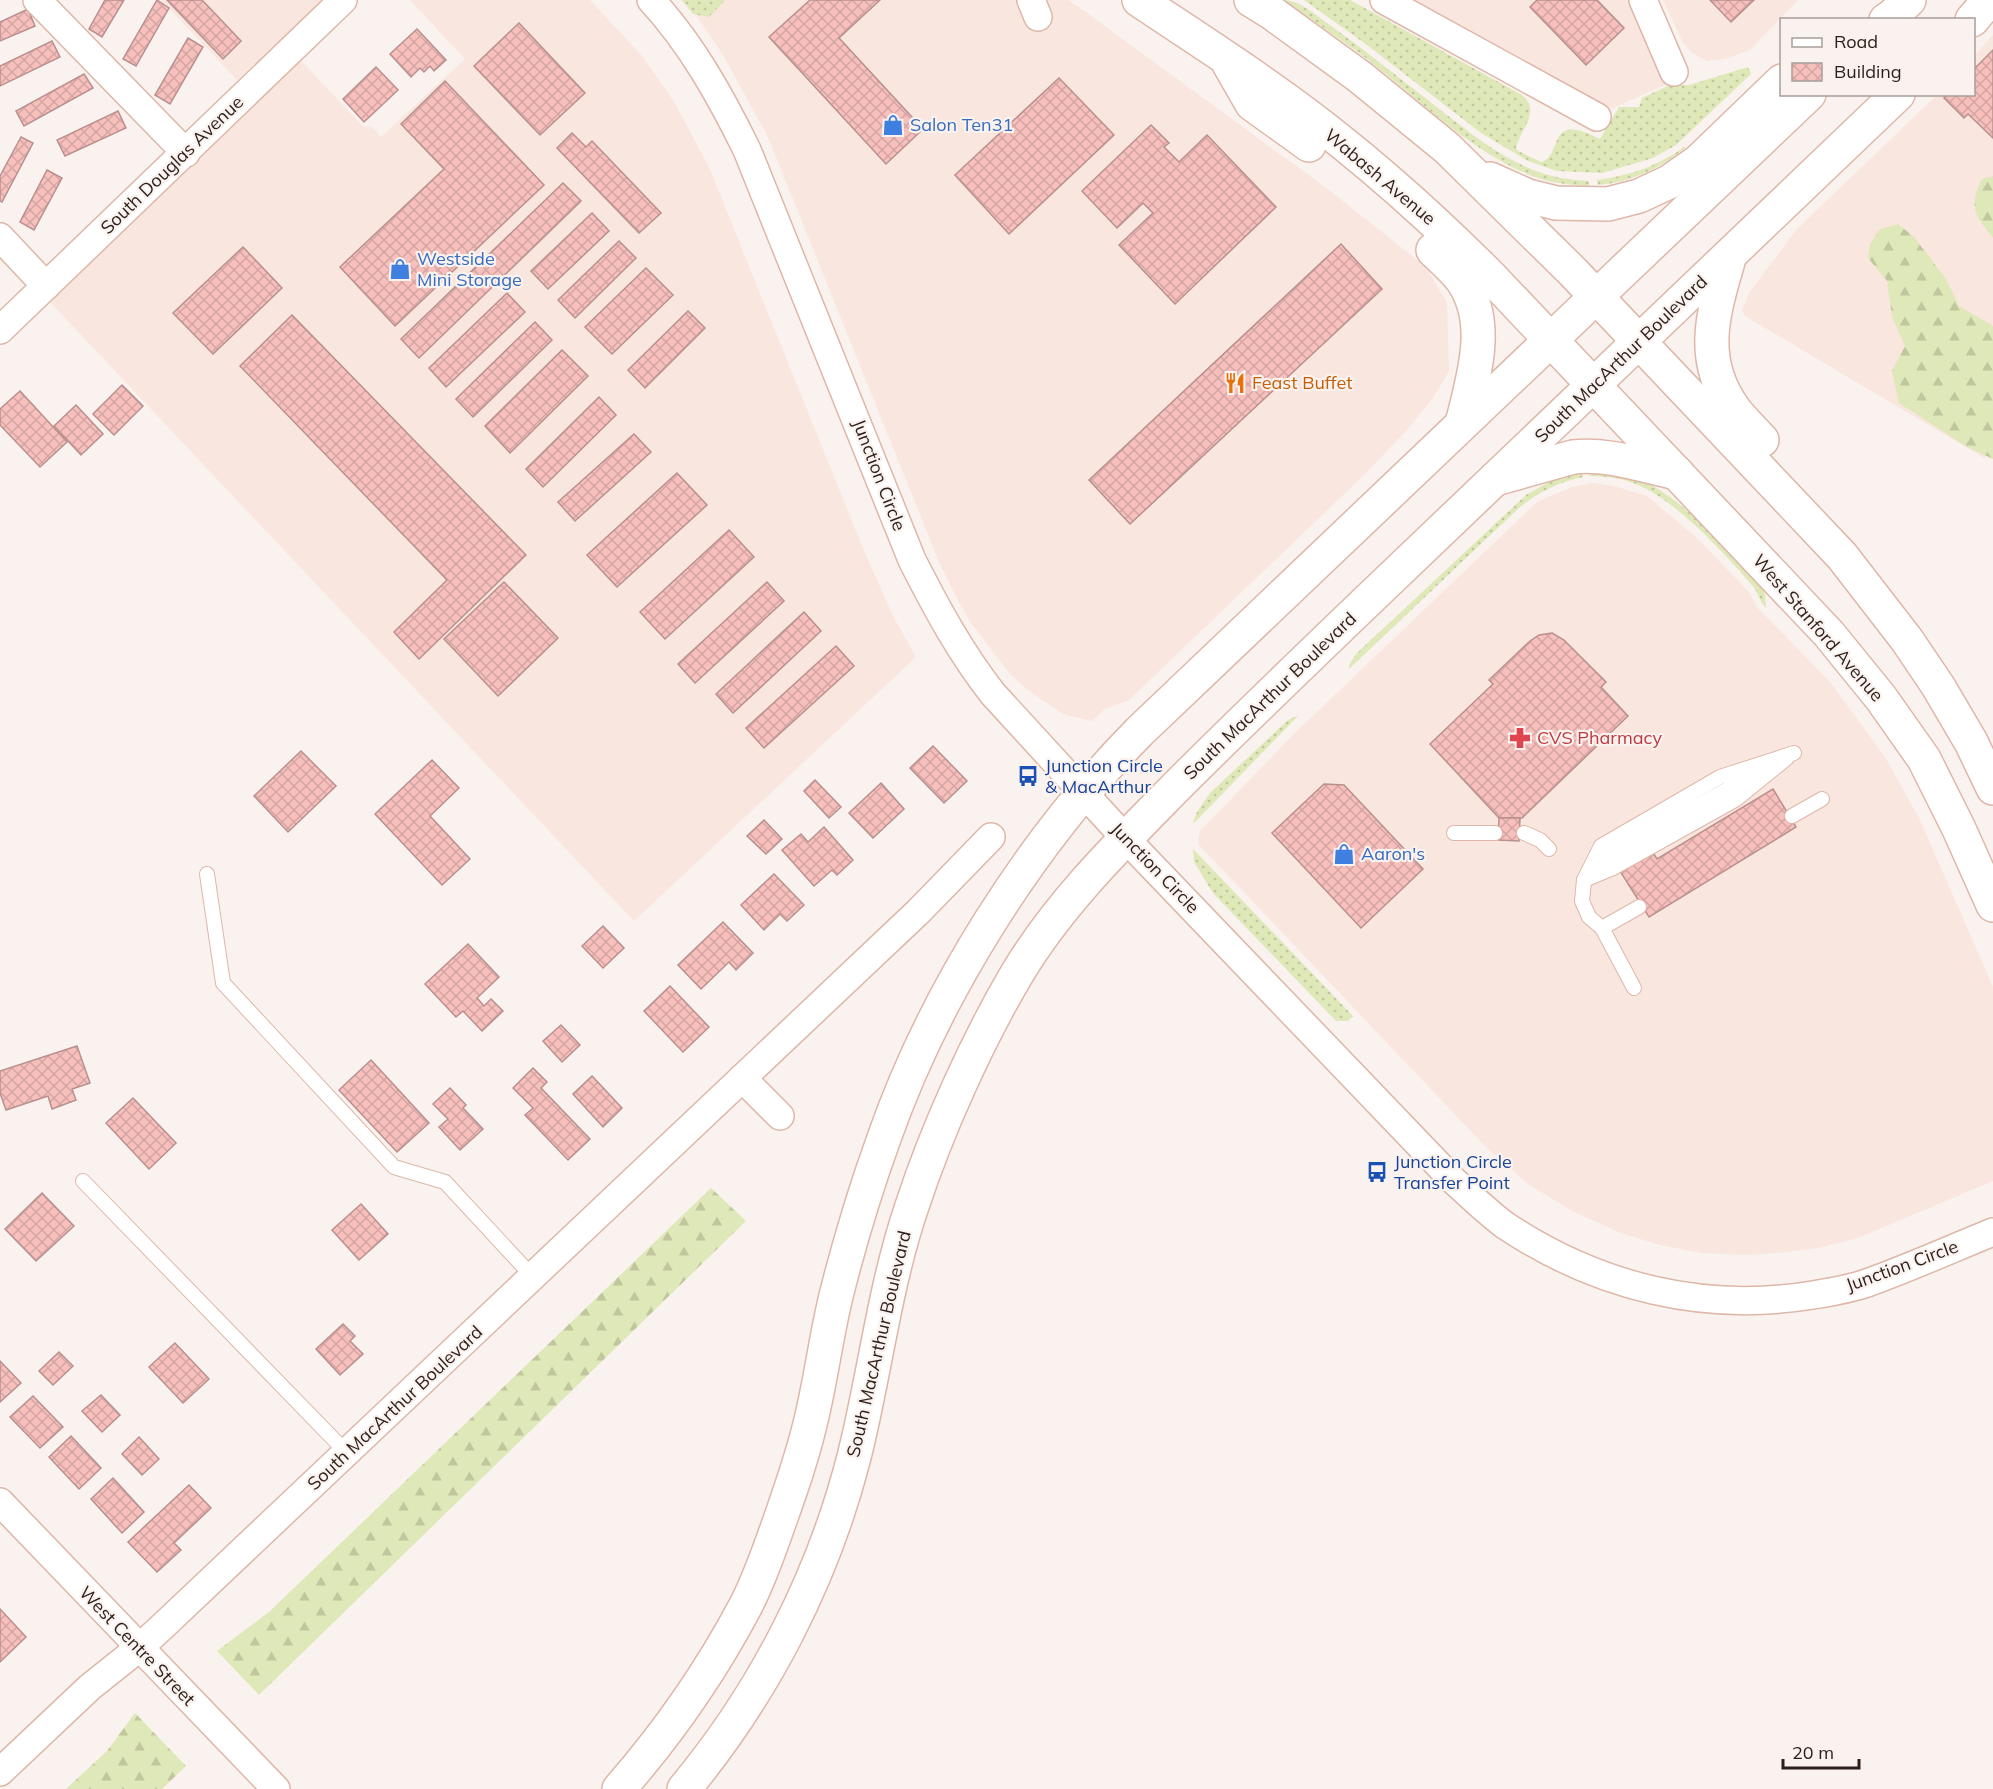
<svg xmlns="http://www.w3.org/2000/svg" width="1993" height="1789" viewBox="0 0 1993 1789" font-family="Mulish,sans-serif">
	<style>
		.built { fill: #f9e6de }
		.grass { fill: url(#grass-dots) }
		.forest { fill: url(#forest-firs) }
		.building { fill: url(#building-cross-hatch); stroke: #b9908e; stroke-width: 1.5 }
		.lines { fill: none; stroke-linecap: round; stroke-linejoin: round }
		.lane-casing { stroke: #deb7a8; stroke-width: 16 }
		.street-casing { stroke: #deb7a8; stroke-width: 30 }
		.secondary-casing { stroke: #deb7a8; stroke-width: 36 }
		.primary-casing { stroke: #deb7a8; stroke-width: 36 }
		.lane { stroke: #fff; stroke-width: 14 }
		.street { stroke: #fff; stroke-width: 27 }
		.secondary { stroke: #fff; stroke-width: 33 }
		.primary { stroke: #fff; stroke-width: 33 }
		.labels { text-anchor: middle; stroke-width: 4.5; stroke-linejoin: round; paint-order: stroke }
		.shop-label { font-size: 18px; fill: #366cbe; stroke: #faf2ef; text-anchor: start }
		.street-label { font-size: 18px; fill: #2c1e18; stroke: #faf2ef }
		.food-label { font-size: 18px; fill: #c56008; stroke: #faf2ef; text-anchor: start }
		.health-label { font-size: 18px; fill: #be3a42; stroke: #faf2ef; text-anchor: start }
		.transit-label { font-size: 18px; fill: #164399; stroke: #faf2ef; text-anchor: start }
	</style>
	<defs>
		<pattern id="grass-dots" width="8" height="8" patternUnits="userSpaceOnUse" patternTransform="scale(1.5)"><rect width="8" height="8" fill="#dfe8b8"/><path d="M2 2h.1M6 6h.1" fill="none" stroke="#c0c79d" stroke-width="1.8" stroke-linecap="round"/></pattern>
		<pattern id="forest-firs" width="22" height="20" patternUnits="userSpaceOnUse" patternTransform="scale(1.5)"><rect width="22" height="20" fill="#dfe8b8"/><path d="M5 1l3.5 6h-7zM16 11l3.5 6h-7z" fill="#c0c79d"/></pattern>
		<pattern id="building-cross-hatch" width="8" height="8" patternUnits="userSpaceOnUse" patternTransform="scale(1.5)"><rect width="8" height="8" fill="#f7c0bd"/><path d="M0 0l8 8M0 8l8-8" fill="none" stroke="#d4a5a2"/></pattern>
	</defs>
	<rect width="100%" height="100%" fill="#faf2ef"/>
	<!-- built -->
	<g class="built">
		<polygon points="161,0 322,0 237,80"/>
		<polygon points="410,0 590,0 642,56 673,100 709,167 864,551 894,618 916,657 634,921 50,302 301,61 363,126 372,127 381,137 465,59"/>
		<polygon points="681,0 1069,0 1329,190 1426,267 1447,303 1449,371 1433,398 1406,431 1364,475 1129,700 1105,709 1092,721 1063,714 1028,690 1010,674 971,623 954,593 939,562 768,137 723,55 698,18"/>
		<polygon points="1415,0 1628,0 1667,84 1611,109"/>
		<polygon points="1663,0 1798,0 1750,50 1725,59 1707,61 1692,53 1682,41"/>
		<polygon points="1993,35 1993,449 1984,458 1745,316 1742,311 1749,293 1797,229 1937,95 1974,94 1974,56"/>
		<polygon points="1593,483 1614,486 1647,496 1697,538 1748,591 1757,607 1830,682 1885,757 1920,820 1993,987 1993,1181 1858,1238 1818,1248 1778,1253 1745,1255 1702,1253 1660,1245 1621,1233 1572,1211 1528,1184 1485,1146 1198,844 1200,831 1294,734 1537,502 1572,487"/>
	</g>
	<!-- grass -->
	<g class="grass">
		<polygon points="682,0 725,0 709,17 693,14"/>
		<path d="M 1283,0 C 1301,0 1319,18 1334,28 C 1371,55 1407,84 1443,112 C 1470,133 1499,156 1531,169 C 1549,177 1569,180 1589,181 L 1589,186 C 1575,185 1561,184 1548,181 C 1482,163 1419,99 1366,58 C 1339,38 1311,19 1283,0 Z"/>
		<path d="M 1304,0 L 1350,0 L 1522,95 C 1542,112 1520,129 1516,148 L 1518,151 L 1541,162 C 1564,156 1545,110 1600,139 L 1619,107 L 1639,107 L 1642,98 L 1670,85 L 1689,85 L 1748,67 L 1751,74 L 1676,145 L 1653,158 L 1602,173 L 1557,171 L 1528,161 L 1481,133 L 1367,45 Z"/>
		<path d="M 1684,147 L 1685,148 C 1659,169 1631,182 1598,185 L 1597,180 C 1629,176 1658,166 1684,147 Z"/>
		<path d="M 1590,471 C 1608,471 1628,475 1644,482 C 1684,498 1732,556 1762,587 L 1765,594 L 1766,608 C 1759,601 1758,591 1751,584 C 1723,552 1676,500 1636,484 C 1621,478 1606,476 1590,476 Z"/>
		<path d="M 1583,472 L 1583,477 C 1559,482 1540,491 1520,507 L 1349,669 L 1349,665 L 1356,654 L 1526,495 L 1554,479 Z"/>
		<polygon points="1299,715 1194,823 1193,822 1197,812 1210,793 1288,720"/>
		<polygon points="1193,849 1353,1016 1348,1021 1336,1021 1213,893 1194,862"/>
	</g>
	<!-- forest -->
	<g class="forest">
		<path d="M 1993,176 L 1993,238 C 1975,215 1968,207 1982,179 Z"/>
		<polygon points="1898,224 1914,237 1946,279 1959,306 1993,326 1993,459 1967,447 1899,403 1892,371 1905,346 1892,317 1887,281 1868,258 1870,244 1880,229"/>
		<polygon points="711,1188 746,1221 259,1695 217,1651 269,1612"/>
		<polygon points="135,1713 186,1766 162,1789 66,1789 107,1751"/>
	</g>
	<!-- building -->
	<g class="building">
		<polygon points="105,0 124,0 102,37 89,29"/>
		<polygon points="157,0 169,8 136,66 123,59"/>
		<polygon points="167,0 202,0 241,41 223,59"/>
		<polygon points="810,0 880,0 839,38 923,129 886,164 769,37"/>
		<polygon points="1537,0 1597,0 1624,28 1586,65 1530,7"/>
		<polygon points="1710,0 1754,0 1731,22"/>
		<polygon points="28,9 35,26 0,41 0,22"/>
		<polygon points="519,23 585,93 540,135 474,66"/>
		<polygon points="417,29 446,60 434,71 430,66 424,72 420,68 411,77 390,54"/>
		<polygon points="188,38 203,47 170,104 155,95"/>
		<polygon points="52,41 60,57 0,86 0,66"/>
		<polygon points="1993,50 1993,138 1968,114 1964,118 1944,98 1948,94 1974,94 1974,69"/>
		<polygon points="376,67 398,90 364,122 343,99"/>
		<polygon points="84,74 93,88 24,126 16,111"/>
		<polygon points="1059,78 1114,135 1009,234 955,175"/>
		<polygon points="445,81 544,185 395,326 340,267 444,169 401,124"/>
		<polygon points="118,111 126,128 65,156 57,140"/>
		<polygon points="1151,125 1169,143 1164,147 1179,162 1207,135 1276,207 1175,304 1119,245 1153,213 1143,203 1117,228 1082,191"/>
		<polygon points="572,133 586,147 592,141 661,213 639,233 557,148"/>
		<polygon points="21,137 33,143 2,202 0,201 0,176"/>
		<polygon points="47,170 62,178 34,230 20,222"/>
		<polygon points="563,183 581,201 419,358 401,339"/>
		<polygon points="592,213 609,231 548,289 531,271"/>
		<polygon points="619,241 636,258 575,318 558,300"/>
		<polygon points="1341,244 1382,289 1130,524 1089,480"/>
		<polygon points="243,247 282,288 213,354 173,313"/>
		<polygon points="646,268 673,295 612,354 585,327"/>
		<polygon points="507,293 525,312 446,387 429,368"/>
		<polygon points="688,311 705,328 645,388 628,370"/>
		<polygon points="292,315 526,555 419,659 394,632 447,580 240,366"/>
		<polygon points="535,322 552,340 473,417 456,399"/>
		<polygon points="562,350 588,376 510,453 485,426"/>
		<polygon points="122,385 143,406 114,435 93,414"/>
		<polygon points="20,391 67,442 40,467 0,425 0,409"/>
		<polygon points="599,397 616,415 543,487 526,469"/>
		<polygon points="76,405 103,434 81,455 54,426"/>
		<polygon points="634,434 651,452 575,521 558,502"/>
		<polygon points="677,473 707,505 617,587 587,555"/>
		<polygon points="729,530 754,557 665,639 640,612"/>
		<polygon points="504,582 558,638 498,696 444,639"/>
		<polygon points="767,582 784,601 695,683 678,664"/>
		<polygon points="804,612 821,631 733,713 716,694"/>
		<polygon points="1552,633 1564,640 1606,682 1601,687 1628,716 1522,818 1499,818 1430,744 1493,684 1489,680 1530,641 1539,635"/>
		<polygon points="836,646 854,666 764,748 746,728"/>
		<polygon points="933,746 967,781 944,803 910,768"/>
		<polygon points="301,751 336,786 288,832 254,796"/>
		<polygon points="432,760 459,788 430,816 470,859 442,885 375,814"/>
		<polygon points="815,780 841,807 829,818 804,791"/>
		<polygon points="881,783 904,809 873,838 849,813"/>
		<polygon points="1324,784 1344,785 1423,869 1361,928 1272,833"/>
		<polygon points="1773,789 1796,827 1649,917 1620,871 1652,851 1657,859"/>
		<polygon points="1499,818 1520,818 1519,841 1498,840"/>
		<polygon points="764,820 782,839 766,854 747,836"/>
		<polygon points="824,827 853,860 837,875 832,870 814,886 782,850 801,834 808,842"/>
		<polygon points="774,874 804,905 787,921 780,914 764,930 741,905"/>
		<polygon points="723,922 753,953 736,970 729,962 701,989 678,965"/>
		<polygon points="603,926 624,948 603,968 582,946"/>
		<polygon points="468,944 499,977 477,998 484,1006 491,999 503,1011 482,1031 463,1011 456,1017 425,984"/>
		<polygon points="670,986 709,1027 683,1052 644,1011"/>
		<polygon points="561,1025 580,1045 562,1062 543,1041"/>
		<polygon points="77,1046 90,1083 72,1089 76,1100 52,1109 48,1096 6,1110 0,1093 0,1071"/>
		<polygon points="371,1060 429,1123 397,1152 339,1090"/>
		<polygon points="533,1068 547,1082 541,1088 590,1139 568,1160 525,1115 533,1108 513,1088"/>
		<polygon points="592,1076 622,1108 603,1127 573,1094"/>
		<polygon points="450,1088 466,1105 463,1108 483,1129 460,1150 439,1127 448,1119 433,1104"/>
		<polygon points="133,1098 176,1143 149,1169 106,1123"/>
		<polygon points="42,1193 74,1226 36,1261 5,1229"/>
		<polygon points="361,1204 388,1234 359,1260 332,1230"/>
		<polygon points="343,1324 355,1336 350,1341 363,1354 340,1375 316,1349"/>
		<polygon points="175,1343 209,1379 183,1403 149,1367"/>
		<polygon points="59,1352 73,1366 53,1385 39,1371"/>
		<polygon points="0,1361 21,1383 0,1402"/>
		<polygon points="101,1395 120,1415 102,1432 82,1411"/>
		<polygon points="33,1396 63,1427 40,1448 10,1417"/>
		<polygon points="71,1436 101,1468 79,1489 49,1457"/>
		<polygon points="139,1437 159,1459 142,1475 122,1454"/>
		<polygon points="113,1478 144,1512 122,1533 91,1499"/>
		<polygon points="189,1485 211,1508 174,1543 181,1550 157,1572 128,1542"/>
		<polygon points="0,1609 26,1637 0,1662"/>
	</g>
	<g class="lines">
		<defs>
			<g id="lane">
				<polyline points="1792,816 1822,799"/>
				<polyline points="1454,833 1495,833"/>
				<polyline points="1524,833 1540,840 1549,849"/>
				<polyline points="1594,869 1607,856 1760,771"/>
				<polyline points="207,874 223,983 394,1167 445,1182 533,1277"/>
				<polyline points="1584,880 1613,868 1735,800 1787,758"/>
				<polyline points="1639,907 1602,928 1589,917 1582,901 1584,880 1601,846 1720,777 1794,753"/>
				<polyline points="1602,928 1634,988"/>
				<polyline points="83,1181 347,1453"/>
			</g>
			<g id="street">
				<polyline points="37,0 186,153"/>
				<path d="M 651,0 C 691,43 721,97 747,150 L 912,560 C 936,607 960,652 993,694 L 1125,838 L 1454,1181 C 1471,1196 1488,1213 1506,1226 C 1598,1287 1704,1313 1813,1295 C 1831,1292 1850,1289 1867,1283 C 1909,1268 1951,1249 1993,1232"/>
				<polyline points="1031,0 1038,17"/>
				<polyline points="1384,0 1597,117"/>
				<polyline points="1643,0 1674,72"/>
				<polyline points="0,237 46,286"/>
				<polyline points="0,330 343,0"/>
				<polyline points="742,1078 780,1116"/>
				<polyline points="0,1502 276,1789"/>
				<polyline points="0,1772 90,1687 139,1648 164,1625 918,912 991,837"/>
			</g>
			<g id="secondary">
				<polyline points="1888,20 1909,0"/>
				<polyline points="1972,20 1989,0"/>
				<path d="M 619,1789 C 668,1733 710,1673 745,1607 C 759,1581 769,1551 779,1523 C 791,1489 803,1455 811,1420 C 821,1379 826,1337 836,1296 C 849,1244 865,1191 883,1141 C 934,994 1031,841 1140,731 L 1809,94"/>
				<path d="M 684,1789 C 764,1693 823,1578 854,1457 C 875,1374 884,1288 912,1206 C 937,1130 977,1041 1018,972 C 1061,901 1120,844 1178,785 C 1246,717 1316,650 1386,583 C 1557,421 1727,257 1898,94"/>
			</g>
			<g id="primary">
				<path d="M 1139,0 C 1208,46 1279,91 1344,144 C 1395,185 1445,231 1492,278 L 1829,634 L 1881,698 L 1924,759 L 1959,829 L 1993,905"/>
				<polyline points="1251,0 1272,13 1360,77 1447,148 1573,272 1842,556 1907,640 1938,686 1971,742 1993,788"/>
				<polyline points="1886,20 1890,18"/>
				<polyline points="1229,64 1252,104 1309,145"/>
				<polyline points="1490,179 1528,196 1556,203 1608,204 1639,196 1669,182 1699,161 1782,81"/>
				<path d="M 1433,250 C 1443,260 1454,269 1462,280 C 1492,323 1473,378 1462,424"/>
				<path d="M 1730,255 C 1714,310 1697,358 1734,409 C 1742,420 1753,430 1762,440"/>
				<path d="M 1495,479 L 1573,457 C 1609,453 1643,466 1677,473"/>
			</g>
		</defs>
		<!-- lane casing -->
		<use href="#lane" class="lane-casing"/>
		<!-- street casing -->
		<use href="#street" class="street-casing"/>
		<!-- secondary casing -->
		<use href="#secondary" class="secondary-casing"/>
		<!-- primary casing -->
		<use href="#primary" class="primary-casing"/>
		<!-- lane -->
		<use href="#lane" class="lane"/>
		<!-- street -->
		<use href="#street" class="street"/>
		<!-- secondary -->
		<use href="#secondary" class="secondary"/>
		<!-- primary -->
		<use href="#primary" class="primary"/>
	</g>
	<!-- icons -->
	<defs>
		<symbol id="shop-bare" viewBox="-9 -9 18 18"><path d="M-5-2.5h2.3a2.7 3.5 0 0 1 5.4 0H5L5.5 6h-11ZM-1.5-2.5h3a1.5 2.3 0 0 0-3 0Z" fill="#3f7fe0" stroke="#faf2ef" stroke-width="2.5" paint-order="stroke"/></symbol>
		<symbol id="restaurant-bare" viewBox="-9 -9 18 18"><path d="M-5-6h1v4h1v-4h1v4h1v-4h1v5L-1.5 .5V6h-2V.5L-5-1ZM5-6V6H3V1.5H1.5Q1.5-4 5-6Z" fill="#e8710a" stroke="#faf2ef" stroke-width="2.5" paint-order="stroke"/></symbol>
		<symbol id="pharmacy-bare" viewBox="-9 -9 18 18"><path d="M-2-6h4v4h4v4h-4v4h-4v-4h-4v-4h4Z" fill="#e0444e" stroke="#faf2ef" stroke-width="2.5" paint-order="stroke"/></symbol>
		<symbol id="bus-bare" viewBox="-9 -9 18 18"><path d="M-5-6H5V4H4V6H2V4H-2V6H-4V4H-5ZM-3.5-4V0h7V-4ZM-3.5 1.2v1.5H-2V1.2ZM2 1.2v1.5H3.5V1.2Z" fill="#1a4fb4" stroke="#faf2ef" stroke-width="2.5" paint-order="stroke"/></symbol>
	</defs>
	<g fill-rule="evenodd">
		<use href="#shop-bare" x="878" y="110" width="30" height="30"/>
		<use href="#shop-bare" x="385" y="254" width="30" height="30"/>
		<use href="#restaurant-bare" x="1220" y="368" width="30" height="30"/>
		<use href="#pharmacy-bare" x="1505" y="723" width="30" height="30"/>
		<use href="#bus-bare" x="1013" y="761" width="30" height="30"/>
		<use href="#shop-bare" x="1329" y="839" width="30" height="30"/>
		<use href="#bus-bare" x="1362" y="1157" width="30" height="30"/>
	</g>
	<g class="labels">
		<!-- shop labels -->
		<g class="shop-label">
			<text x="910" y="131">Salon Ten31</text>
			<text x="417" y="265">Westside<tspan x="417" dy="21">Mini Storage</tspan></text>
			<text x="1361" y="860">Aaron's</text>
		</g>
		<!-- street labels -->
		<g class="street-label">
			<text transform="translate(172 165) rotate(-44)" y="6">South Douglas Avenue</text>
			<text transform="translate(1380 177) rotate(40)" y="6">Wabash Avenue</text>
			<text transform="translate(1621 359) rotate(-44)" y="6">South MacArthur Boulevard</text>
			<text transform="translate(879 475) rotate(69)" y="6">Junction Circle</text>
			<text transform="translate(1818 628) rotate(49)" y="6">West Stanford Avenue</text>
			<text transform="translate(1270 696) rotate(-44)" y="6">South MacArthur Boulevard</text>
			<text transform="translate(1155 868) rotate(46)" y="6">Junction Circle</text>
			<text transform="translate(1902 1266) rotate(-20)" y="6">Junction Circle</text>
			<text transform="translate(879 1344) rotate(-77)" y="6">South MacArthur Boulevard</text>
			<text transform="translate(395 1408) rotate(-43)" y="6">South MacArthur Boulevard</text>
			<text transform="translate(137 1646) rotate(46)" y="6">West Centre Street</text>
		</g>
		<!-- food labels -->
		<g class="food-label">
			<text x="1252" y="389">Feast Buffet</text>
		</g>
		<!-- health labels -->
		<g class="health-label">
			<text x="1537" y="744">CVS Pharmacy</text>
		</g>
		<!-- transit labels -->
		<g class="transit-label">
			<text x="1045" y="772">Junction Circle<tspan x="1045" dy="21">&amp; MacArthur</tspan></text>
			<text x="1394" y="1168">Junction Circle<tspan x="1394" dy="21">Transfer Point</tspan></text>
		</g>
	</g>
	<!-- legend -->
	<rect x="1780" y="18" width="195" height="78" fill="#faf2ef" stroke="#a89d99" stroke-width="1.5"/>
	<rect x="1792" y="38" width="30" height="9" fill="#ffffff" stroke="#a89d99" stroke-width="1.5"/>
	<text x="1834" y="48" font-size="18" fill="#2c1e18">Road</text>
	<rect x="1792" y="63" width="30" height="18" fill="url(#building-cross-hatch)" stroke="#a89d99" stroke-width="1.5"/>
	<text x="1834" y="78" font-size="18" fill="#2c1e18">Building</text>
	<!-- scale -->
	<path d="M1783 1759v9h76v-9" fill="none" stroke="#2c1e18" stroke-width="3"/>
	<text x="1792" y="1759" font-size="18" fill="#2c1e18" stroke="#faf2ef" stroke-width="4.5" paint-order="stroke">20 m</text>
</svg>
